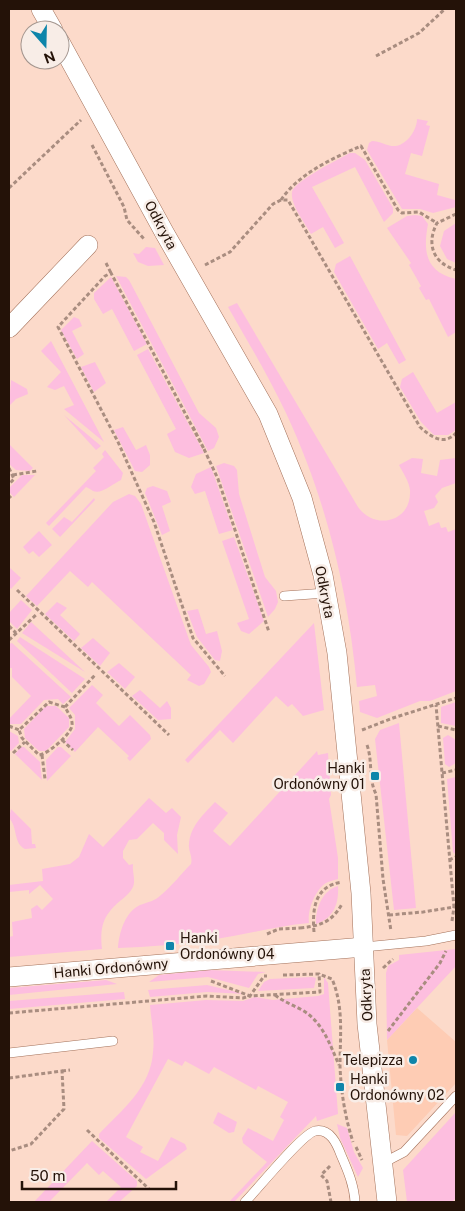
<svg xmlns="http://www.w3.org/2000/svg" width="465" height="1211" viewBox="0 0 465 1211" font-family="'Public Sans',sans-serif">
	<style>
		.built { fill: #feccb4 }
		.green { fill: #fdbedf }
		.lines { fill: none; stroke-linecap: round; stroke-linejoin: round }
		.service-casing { stroke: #a3715a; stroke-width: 10 }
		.minor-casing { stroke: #a3715a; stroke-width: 20 }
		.path { stroke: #a98d80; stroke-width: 3; stroke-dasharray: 4 2.5; stroke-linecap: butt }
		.service { stroke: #fff; stroke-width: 9 }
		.minor { stroke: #fff; stroke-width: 19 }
		.poi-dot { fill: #0e85aa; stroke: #f8ede7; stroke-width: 2 }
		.labels { text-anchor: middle; stroke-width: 5; stroke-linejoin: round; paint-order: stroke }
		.street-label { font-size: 14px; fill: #241208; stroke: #f8ede7 }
		.poi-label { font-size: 14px; fill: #241208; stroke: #f8ede7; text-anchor: end }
	</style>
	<rect width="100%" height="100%" fill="#fcdaca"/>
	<!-- built -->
	<polygon class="built" points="417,1008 456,1042 456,1083 407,1136 396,1135 387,1040"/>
	<!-- green -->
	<g class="green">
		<path d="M 417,119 L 428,121 L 426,125 L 430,126 L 422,156 L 411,153 L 405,174 L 439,184 L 437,195 L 455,200 L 456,198 L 456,207 L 433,213 L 420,209 L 402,209 L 367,150 L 369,143 L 372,141 C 380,141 388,147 396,146 C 408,144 417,129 417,119 Z"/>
		<path d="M 350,153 L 355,153 L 365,160 L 393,208 L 393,213 L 384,222 L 355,167 L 312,187 L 344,243 L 335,248 L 323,227 L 311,234 C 305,223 290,204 292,192 C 293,182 339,159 350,153 Z"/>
		<path d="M 415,215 L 422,216 L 428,224 C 423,251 425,272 456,279 L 456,332 L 448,337 L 429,299 L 426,300 L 419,288 L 421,286 L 409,265 L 411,263 L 387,228 L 407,216 Z"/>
		<polygon points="456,223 456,263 447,259 440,246 444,231"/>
		<polygon points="146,247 155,248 164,265 148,266 138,262 133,253 139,254"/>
		<polygon points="350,256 406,360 399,364 387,343 378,349 334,272 336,264"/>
		<polygon points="116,276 126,277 129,280 199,413 216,428 219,437 214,448 208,451"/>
		<polygon points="111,277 147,344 134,351 112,309 103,314 94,299 94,293"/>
		<path d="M 237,303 L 358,507 C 375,531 412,522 410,490 C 409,481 403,473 399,465 L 412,458 L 423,459 L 421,473 L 437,476 L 440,460 L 456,458 L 456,483 L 442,488 L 435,496 L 438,502 L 434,508 L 424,511 L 429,526 L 439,522 L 441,528 L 446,527 L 448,532 L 456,529 L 456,691 L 430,701 L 420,701 L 377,718 L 360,712 L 359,701 L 377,696 L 375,685 L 357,687 C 348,591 327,501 286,413 C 269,377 248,342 228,307 Z"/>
		<polygon points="74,317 79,319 82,326 72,331 84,354 77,359 61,330"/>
		<polygon points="51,341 104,442 64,409 74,405 64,386 55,390 47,387 61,372 41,351"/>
		<polygon points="148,349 204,453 189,458 175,452 167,434 176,429 137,355"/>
		<polygon points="95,362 106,383 94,392 81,367"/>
		<polygon points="413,372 437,413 456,402 456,430 448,435 434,435 421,422 400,387 402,379"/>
		<polygon points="11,380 27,389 28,394 16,399 9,406"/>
		<polygon points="64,415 101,446 96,450"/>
		<polygon points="123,427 136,450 146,445 150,455 150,465 142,472 135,471 114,430"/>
		<polygon points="10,445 33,468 30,471 16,470 9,464"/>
		<path d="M 105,450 L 123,473 L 121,480 C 114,483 101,495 93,491 C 91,490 89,488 86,487 L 49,526 L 46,523 L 96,471 L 93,468 L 104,457 L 102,454 Z"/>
		<polygon points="224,463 234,466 237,470 239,494 265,577 276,591 278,602 275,609 268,617 216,466"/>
		<polygon points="211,467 233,530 219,534 205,491 195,494 191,487 196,474"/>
		<polygon points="22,475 35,475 14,497 10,493 9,488"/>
		<polygon points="153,486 167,491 171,502 162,506 170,531 162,535 145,493 147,488"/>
		<polygon points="129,494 135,496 141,504 191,645 209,667 211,672 204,684 199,686 187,680 191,675 92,582 88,587 70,571 37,606 26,596 113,502"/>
		<polygon points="94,498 95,500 60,537 52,529 64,517 72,522"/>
		<polygon points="39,531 52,545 39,557 33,551 29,554 23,547"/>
		<polygon points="234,537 264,621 249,634 241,631 237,623 249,619 222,541"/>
		<polygon points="9,567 21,578 11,589 9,587"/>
		<polygon points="21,600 32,610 17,629 9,621 9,613"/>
		<polygon points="57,602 67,608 60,615 80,634 74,641 45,614"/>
		<polygon points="198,609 206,634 217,631 222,651 220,661 215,660 197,637 187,611"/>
		<polygon points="31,622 85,672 22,633"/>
		<polygon points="314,623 324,710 303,716 292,704 288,707 276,696 233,743 220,730 188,763 185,760"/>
		<polygon points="20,637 23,639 85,679 72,693 17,641"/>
		<polygon points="93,638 110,653 100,666 81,648"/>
		<polygon points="12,643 71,697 63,704 58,699 44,700 21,724 9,724 9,719 31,696 12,677 12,668 9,668 9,644"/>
		<polygon points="119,663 135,677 125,689 107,672"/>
		<polygon points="92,685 103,695 96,703 119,726 130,715 150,735 151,739 130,761 127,758 129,756 98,727 75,752 65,742 75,729 75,715 69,708"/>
		<polygon points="140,690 160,708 167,701 171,708 171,719 158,720 132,696"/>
		<polygon points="456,702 456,726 441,723 441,707"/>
		<polygon points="46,706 56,706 69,718 69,727 46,751 39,751 25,738 24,729"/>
		<polygon points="399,723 416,908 394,910 375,739 380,730"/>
		<polygon points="9,731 18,736 19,743 11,751 9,749"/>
		<polygon points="448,735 456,740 456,763 449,767 445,764 443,738"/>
		<polygon points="21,747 24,747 40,762 42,780 15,754"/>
		<polygon points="58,747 61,747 71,756 47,781 46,760"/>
		<path d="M 317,751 L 318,755 L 328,753 L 331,795 L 329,799 L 338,858 L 338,879 C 335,880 329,881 326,883 C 315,890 307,911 309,923 C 276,926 244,935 210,940 C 180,944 148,947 118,948 C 119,933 125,912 140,905 C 148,902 155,901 161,895 C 172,886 181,874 191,864 C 193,856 188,851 189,844 C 190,826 204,814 215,802 L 228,813 L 213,831 L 230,846 Z"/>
		<polygon points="456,777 456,854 455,854 453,852 447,779"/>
		<path d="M 149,798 L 166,813 L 172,808 L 181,817 L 177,835 L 178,854 L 164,840 L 164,833 L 153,823 L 137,839 L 129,840 L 123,851 L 123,858 L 129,865 L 133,864 C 132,872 136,880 133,887 C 130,893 125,897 120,901 C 102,916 100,928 102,949 L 9,957 L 9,937 L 13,936 L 12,922 L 32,918 L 31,909 L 37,905 L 42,910 L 53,899 L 40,885 L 29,894 L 29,890 L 9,892 L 9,885 L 43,881 L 42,869 L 70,864 L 79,857 L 89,834 L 103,847 Z"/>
		<path d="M 11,809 L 31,829 L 32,844 L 35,844 L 36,848 L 25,849 C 13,843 18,827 9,818 Z"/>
		<path d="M 338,886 C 339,903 334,918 316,924 C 315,908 323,890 338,886 Z"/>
		<polygon points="456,949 456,966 387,1040 386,973 388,966 399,960 399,955"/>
		<polygon points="209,970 266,972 258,974 249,988 208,977 149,982 159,975"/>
		<polygon points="312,977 316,978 314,988 258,991 264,982 270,979"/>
		<path d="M 324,977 L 328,983 L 338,1114 L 317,1121 L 316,1116 L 234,1202 L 229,1202 L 267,1162 L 243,1143 L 242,1138 L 248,1128 L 273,1141 L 284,1120 L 280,1117 L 288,1102 L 258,1086 L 256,1090 L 214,1067 L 209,1074 L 185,1061 L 182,1066 L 168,1059 L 126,1137 L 143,1147 L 140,1152 L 158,1161 L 171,1137 L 185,1144 L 187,1149 L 146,1179 L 99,1138 L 99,1134 C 122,1110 151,1087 153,1052 C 155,1037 151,1020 150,1005 L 206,1000 L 243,1001 L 255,997 L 273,1000 L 318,996 L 324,994 Z"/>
		<polygon points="106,980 117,984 9,995 9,988"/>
		<polygon points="207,985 245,994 207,992 150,997 148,990"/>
		<polygon points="124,992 125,999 9,1009 9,1001"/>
		<polygon points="218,1112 237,1122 234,1132 229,1133 213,1123"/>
		<polygon points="456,1112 456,1198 452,1202 407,1202 403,1170"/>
		<polygon points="337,1124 347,1128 354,1152 363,1168 358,1177 340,1138"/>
		<polygon points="92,1141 137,1181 137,1186 119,1202 106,1202 121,1187 103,1171 99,1175 87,1163 49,1202 34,1202"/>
	</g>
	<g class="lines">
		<defs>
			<g id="service">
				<polyline points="284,596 326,593"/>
				<polyline points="364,947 426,941 456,935"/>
				<polyline points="9,1053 113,1041"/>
				<polyline points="381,1164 404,1152 456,1096"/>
				<path d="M 245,1202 C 257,1190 302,1134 315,1131 C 330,1128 337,1144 341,1155 C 348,1171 354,1185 355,1202"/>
			</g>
			<g id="minor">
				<polyline points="41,9 53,30"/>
				<polyline points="60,42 164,232 268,414 302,498 323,575 337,653 361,893 367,1024 387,1202"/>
				<polyline points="9,328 88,245"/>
				<polyline points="9,977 364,947"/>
			</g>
		</defs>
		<!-- service casing -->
		<use href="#service" class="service-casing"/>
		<!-- minor casing -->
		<use href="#minor" class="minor-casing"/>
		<!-- path -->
		<g class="path">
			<polyline points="376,56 419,33 445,9"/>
			<polyline points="92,145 124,207 127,220 144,239"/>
			<polyline points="9,188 81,120"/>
			<path d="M 281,200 C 298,174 333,158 361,146 L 398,210 L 402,213 L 419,212 L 437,223"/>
			<path d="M 456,214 L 437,223 C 426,244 433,263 456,270"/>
			<polyline points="106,263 111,273"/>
			<path d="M 205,265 L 230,252 L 273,204 L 281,200 L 288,200 L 420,427 C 431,437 444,446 456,433"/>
			<polyline points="193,427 204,449 111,273 105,276 58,327 118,442 154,522 193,638 225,676"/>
			<polyline points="204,449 218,479 269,632"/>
			<polyline points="9,468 14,479 9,484"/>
			<polyline points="13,475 37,471"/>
			<polyline points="9,496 11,498"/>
			<polyline points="17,590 169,735"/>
			<polyline points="9,626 16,633"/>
			<polyline points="9,640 37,614"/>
			<path d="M 65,707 L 49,702 L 19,730 L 22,738 L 39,755 C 48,754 70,735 72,726 C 73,719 68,713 65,707 L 95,675"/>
			<polyline points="9,726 19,730"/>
			<polyline points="438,726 456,730"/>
			<polyline points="362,730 393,718 456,698"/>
			<polyline points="62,740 73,750"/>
			<path d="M 367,745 C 373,762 368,778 376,794 L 383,879 L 391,931"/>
			<polyline points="13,753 25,742"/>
			<polyline points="42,755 45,779"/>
			<polyline points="442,773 456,770"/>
			<polyline points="449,860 456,857"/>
			<polyline points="389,915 423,912 454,907 436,705"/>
			<polyline points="452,921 454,907"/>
			<path d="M 300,928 C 320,926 332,922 342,904"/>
			<path d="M 314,932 C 312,908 315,886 342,882"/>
			<polyline points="267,934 279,929 300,928"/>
			<polyline points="383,968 393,959"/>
			<path d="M 283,975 L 319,974 L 332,979 C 344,1007 340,1036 340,1066 C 341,1092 345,1117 353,1142"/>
			<polyline points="211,981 250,996 320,992 319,973"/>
			<path d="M 275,995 C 284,1002 293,1005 302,1010 C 323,1022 330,1045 339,1065"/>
			<polyline points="9,1013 207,996 243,998 250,996 264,976 267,976"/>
			<polyline points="388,1031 440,963 446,951"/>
			<polyline points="62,1071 70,1070"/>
			<polyline points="9,1078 62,1071 64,1109 31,1144 9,1151"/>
			<polyline points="87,1130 149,1189"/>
			<polyline points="356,1147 362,1160"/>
			<polyline points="330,1166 321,1175 327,1181 331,1202"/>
		</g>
		<!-- service -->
		<use href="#service" class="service"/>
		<!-- minor -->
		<use href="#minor" class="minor"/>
	</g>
	<!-- markers -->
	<g class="poi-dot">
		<rect x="370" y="771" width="10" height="10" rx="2.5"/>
		<rect x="165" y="941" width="10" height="10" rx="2.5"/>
		<circle cx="413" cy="1060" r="5"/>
		<rect x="335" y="1082" width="10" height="10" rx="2.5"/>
	</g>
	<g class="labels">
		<!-- street labels -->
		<g class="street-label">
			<text transform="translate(161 225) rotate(62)" y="5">Odkryta</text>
			<text transform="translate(325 592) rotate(79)" y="5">Odkryta</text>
			<text transform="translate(111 968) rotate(-5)" y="5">Hanki Ordonówny</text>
			<text transform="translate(366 995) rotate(-93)" y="5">Odkryta</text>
		</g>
		<!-- poi labels -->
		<g class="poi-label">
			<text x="365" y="773">Hanki<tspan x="365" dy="16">Ordonówny 01</tspan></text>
			<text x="180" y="943" text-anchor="start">Hanki<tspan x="180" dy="16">Ordonówny 04</tspan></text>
			<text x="403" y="1065">Telepizza</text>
			<text x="350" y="1084" text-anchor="start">Hanki<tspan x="350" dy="16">Ordonówny 02</tspan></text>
		</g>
	</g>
	<!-- border -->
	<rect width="465" height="1211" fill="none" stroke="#241208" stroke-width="20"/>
	<!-- north arrow -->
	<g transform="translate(45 45) rotate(160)"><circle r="24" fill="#f8ede7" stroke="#a3958e"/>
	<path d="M0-4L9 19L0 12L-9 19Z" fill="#0e85aa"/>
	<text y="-8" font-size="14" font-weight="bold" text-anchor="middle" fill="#241208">N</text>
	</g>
	<!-- scale -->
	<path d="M22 1181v8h154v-8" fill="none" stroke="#241208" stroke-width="2.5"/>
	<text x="30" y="1181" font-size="15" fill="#241208" stroke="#f8ede7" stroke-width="4" paint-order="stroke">50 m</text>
</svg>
